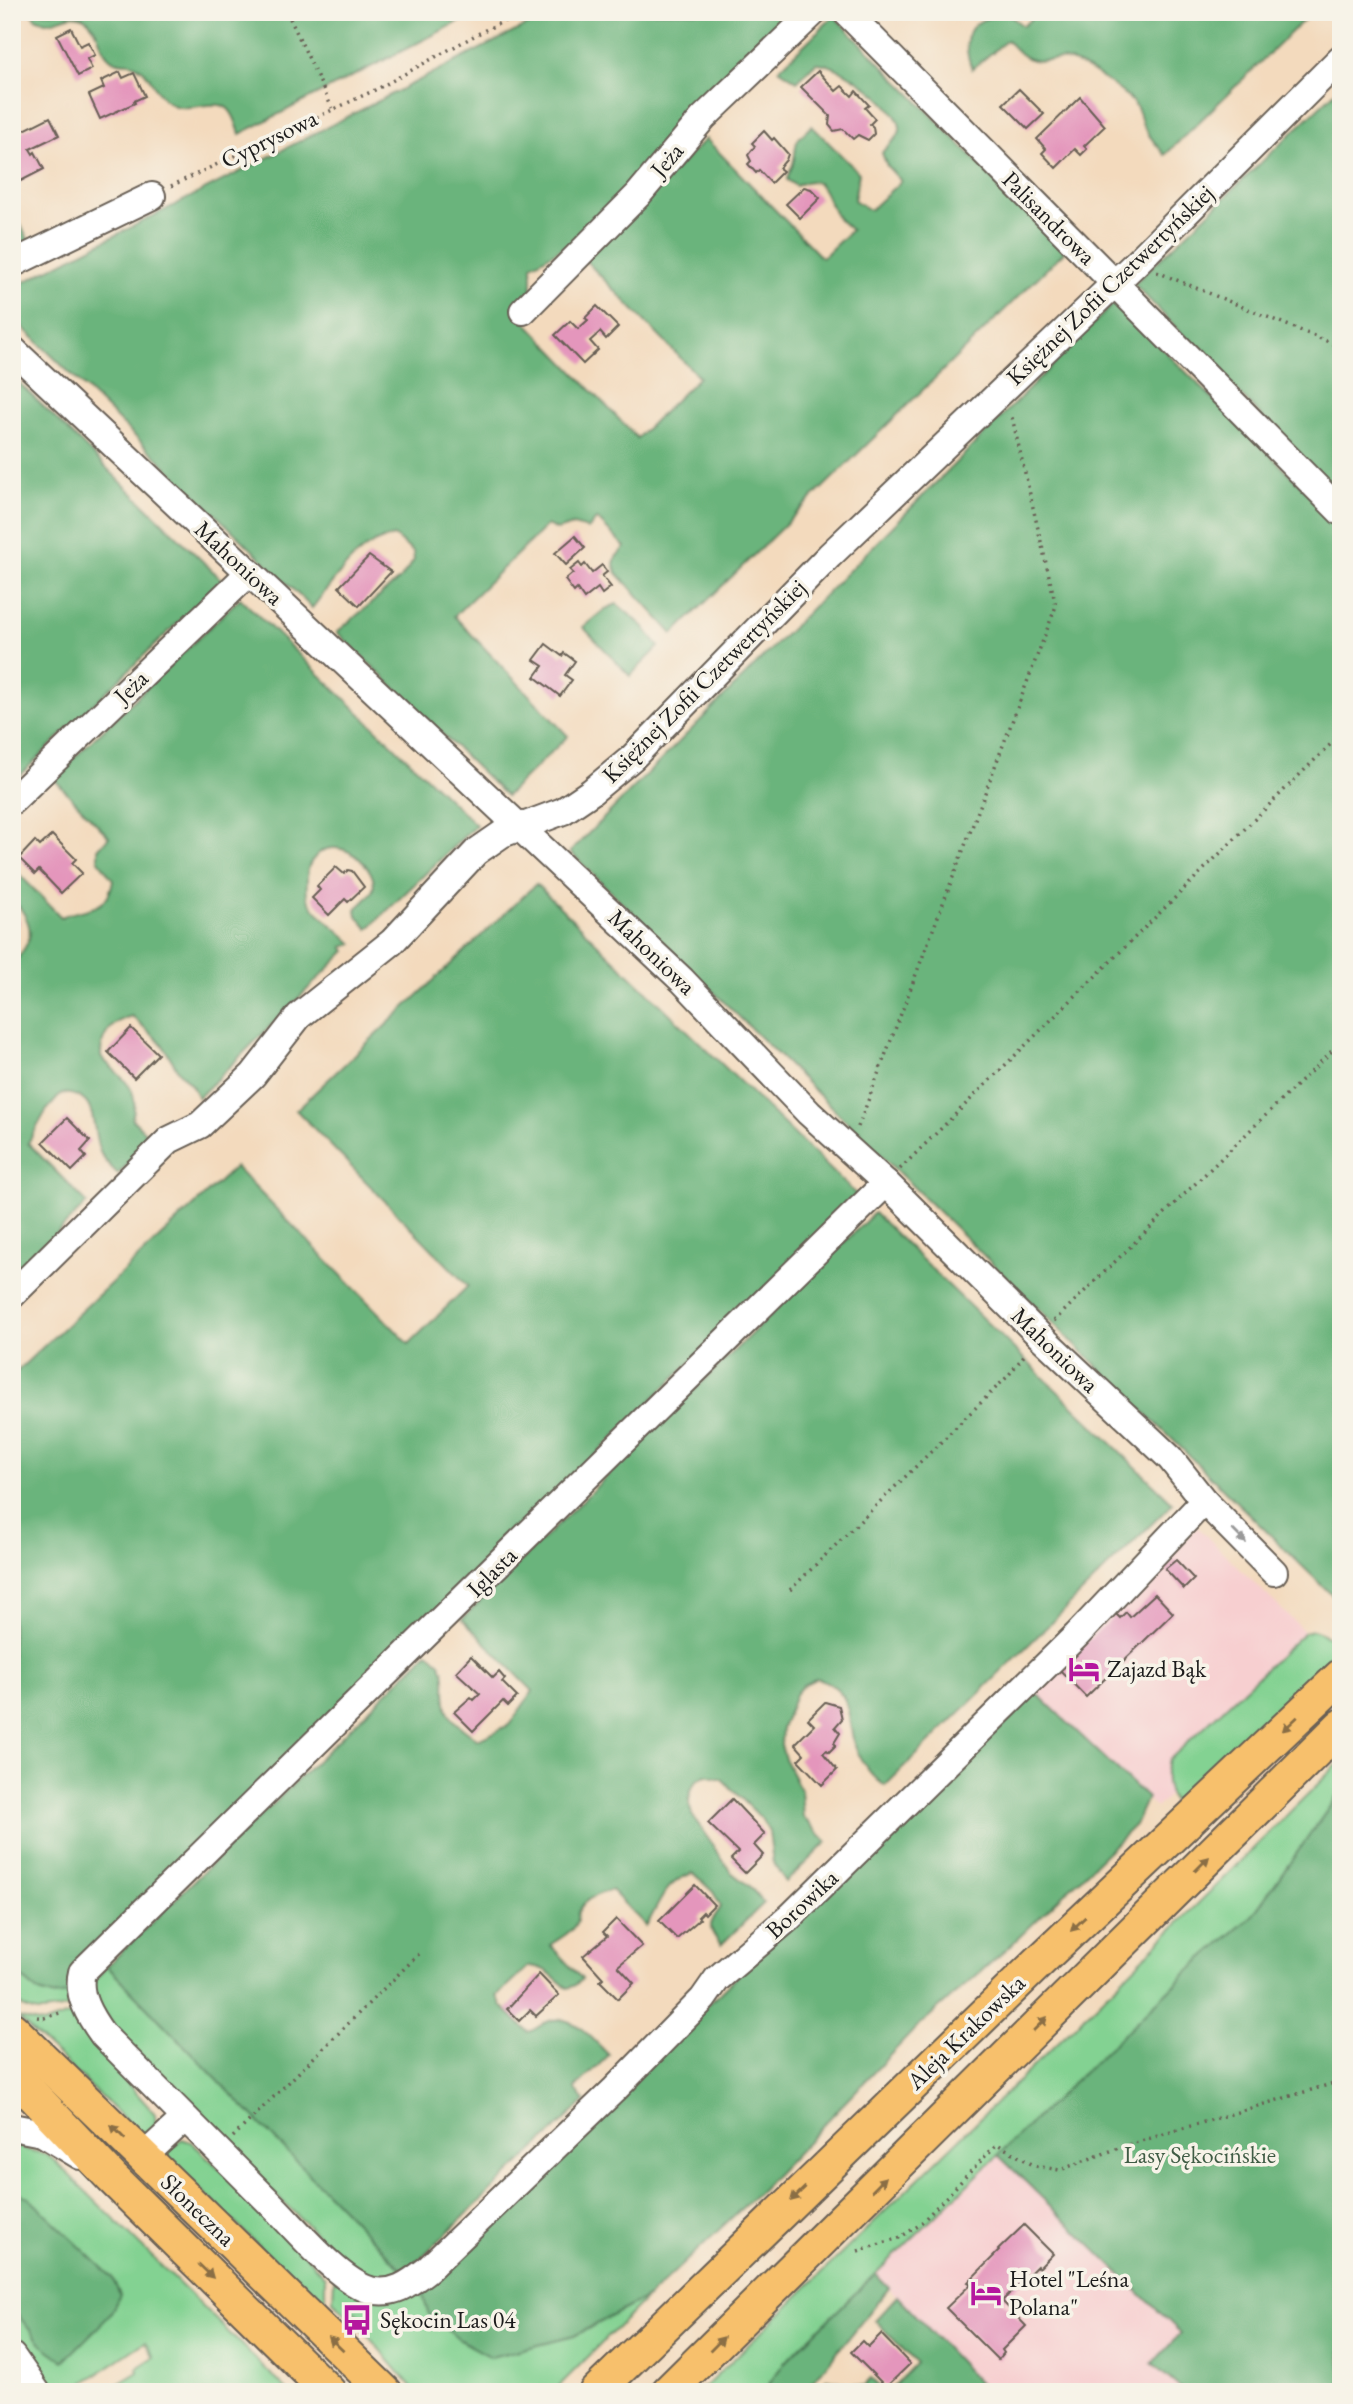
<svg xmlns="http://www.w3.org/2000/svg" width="1353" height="2404" viewBox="0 0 1353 2404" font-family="'EB Garamond',serif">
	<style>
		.built { fill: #f7cfd0 }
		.green { fill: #83d292; stroke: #507757; stroke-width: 2 }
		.forest { fill: #6ab47c; stroke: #43684c; stroke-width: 2 }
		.building { fill: #e496bc }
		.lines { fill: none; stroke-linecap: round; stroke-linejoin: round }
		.minor-casing { stroke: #675e54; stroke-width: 30 }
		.major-casing { stroke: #675e54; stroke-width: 37 }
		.path { stroke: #675e54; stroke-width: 3.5; stroke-dasharray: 2 5; stroke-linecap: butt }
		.minor { stroke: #fff; stroke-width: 26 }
		.major { stroke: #f7c06c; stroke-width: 33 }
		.oneway { fill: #999 }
		.oneway2 { fill: #8a6e44 }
		.labels { text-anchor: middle; stroke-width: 7; stroke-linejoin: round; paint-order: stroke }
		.street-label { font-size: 24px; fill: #1c1c1c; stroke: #f7f3e8 }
		.poi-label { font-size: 24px; fill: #1c1c1c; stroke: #f7f3e8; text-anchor: start }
		.park-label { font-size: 24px; fill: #405c45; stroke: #f7f3e8 }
	</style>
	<rect width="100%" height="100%" fill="#f7f3e8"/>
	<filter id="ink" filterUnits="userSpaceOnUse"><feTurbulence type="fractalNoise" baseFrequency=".0143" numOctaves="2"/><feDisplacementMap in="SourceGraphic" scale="14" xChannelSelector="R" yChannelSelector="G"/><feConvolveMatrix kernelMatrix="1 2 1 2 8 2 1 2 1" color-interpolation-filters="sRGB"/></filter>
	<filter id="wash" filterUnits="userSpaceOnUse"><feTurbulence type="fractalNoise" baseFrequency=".00686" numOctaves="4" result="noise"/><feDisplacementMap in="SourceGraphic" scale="28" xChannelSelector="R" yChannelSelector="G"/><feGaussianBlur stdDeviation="1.57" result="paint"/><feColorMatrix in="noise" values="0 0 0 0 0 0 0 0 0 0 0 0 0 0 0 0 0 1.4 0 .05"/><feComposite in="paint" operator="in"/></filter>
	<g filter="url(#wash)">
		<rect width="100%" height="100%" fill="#f3dabd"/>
		<!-- built -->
		<g class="built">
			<polygon points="1197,1527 1305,1632 1166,1785 1170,1794 1156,1808 1032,1689"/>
			<polygon points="998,2155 1243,2392 991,2392 984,2389 875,2274"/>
		</g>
		<!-- green -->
		<g class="green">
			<path d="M 1313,1630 L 1330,1637 L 1335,1649 L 1331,1655 L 1177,1805 C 1165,1794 1163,1774 1169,1760 L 1298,1638 L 1305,1632 Z"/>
			<polygon points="1341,1761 1341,1791 1252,1916 1196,1964 834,2314 785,2362 763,2392 695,2392 698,2388 706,2386 1092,2009"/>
			<polygon points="107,1966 405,2273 382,2279 361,2270 336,2253 195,2117 94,2003 91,1985"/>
			<path d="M 12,1968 C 33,1987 38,2000 68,1994 L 69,2007 C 46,2013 32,2017 12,1999 Z"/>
			<polygon points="74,2013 82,2029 100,2052 155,2114 156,2131 146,2139 18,2018 43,2024"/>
			<polygon points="182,2139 191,2142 264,2210 325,2277 325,2299 303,2289 166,2156 165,2153"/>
			<polygon points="12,2146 45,2154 54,2160 289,2392 117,2392 118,2384 138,2372 137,2368 154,2357 145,2342 70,2392 50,2392 12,2333"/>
			<polygon points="334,2280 420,2285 491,2357 574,2336 648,2297 553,2392 416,2392 362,2329 364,2321 355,2312 348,2316 333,2301"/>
		</g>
		<!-- forest -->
		<g class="forest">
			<path d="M 32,12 L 478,12 L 240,134 C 237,125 233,110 224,106 C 209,101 191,111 175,106 C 157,99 155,82 143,70 C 129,58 124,66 113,60 C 97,51 101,25 82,17 C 69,11 58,23 45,22 C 42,21 39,19 35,18 Z"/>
			<path d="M 553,12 L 791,12 L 752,54 L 607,223 L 532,265 L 532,285 L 523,319 L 637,438 L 699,377 L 584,259 L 706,139 L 822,258 L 851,230 C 843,223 835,217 832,208 C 823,189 821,173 796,186 L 787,180 C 788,173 791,170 793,164 C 799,141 790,144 812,126 L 859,173 L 854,200 L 870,210 L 901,181 L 887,166 L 882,153 C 887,144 901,139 900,127 C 897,104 839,62 816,63 L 797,81 L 779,69 L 834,16 L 1065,251 L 673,634 L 617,573 L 614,564 L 616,557 L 625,547 L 597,519 L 588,529 L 573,525 L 557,530 L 547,525 L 454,616 L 568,736 L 506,796 L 337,632 L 401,578 L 414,560 L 413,552 L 394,536 C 357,542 334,582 312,608 L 12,317 L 12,288 Z"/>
			<path d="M 1033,12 L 1312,12 L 1165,155 C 1157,145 1148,136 1143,125 C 1140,118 1140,111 1135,105 C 1126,93 1092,70 1078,64 C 1057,53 1044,66 1027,58 C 1018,54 1013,46 1007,40 L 972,69 C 958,33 972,17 1008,14 L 1023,26 L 1033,17 Z"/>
			<polygon points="1341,86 1341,499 1134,284"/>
			<polygon points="12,207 29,241 12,249"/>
			<polygon points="1115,302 1341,525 1341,1604 570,852"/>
			<polygon points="12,376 222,580 12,783"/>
			<path d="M 240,598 L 476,825 L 368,929 L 357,916 L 356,909 C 361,903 371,897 373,889 C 380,868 337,831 315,857 C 309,863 307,869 307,877 C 307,886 305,895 310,903 C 321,919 340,930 353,944 L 343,947 L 346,951 L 198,1098 L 192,1086 L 179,1072 L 162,1044 L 132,1016 C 112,1021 100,1036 101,1057 C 120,1078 142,1086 132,1119 L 153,1140 L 118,1174 C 111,1167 104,1161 100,1152 C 90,1127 101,1095 62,1093 L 46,1111 L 28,1143 L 87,1203 L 12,1278 L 12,961 L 16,960 C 29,944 35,933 24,914 C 20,908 19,905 12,902 L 12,867 L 61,917 C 85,906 107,915 113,880 L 98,859 L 98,849 L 109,837 L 53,778 Z"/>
			<polygon points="617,604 643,626 659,647 630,676 583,627 605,609"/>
			<path d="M 536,884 L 859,1197 L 91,1950 L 68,1994 C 38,2000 34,1987 12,1968 L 12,1376 L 235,1167 L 409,1344 L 468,1286 L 296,1110 Z"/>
			<path d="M 874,1213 L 1173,1503 L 885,1786 C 870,1775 861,1763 855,1746 C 845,1715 856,1691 817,1678 L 803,1685 L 796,1693 L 782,1728 L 781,1745 L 786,1762 L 801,1790 L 803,1817 L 827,1842 L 786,1882 L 773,1863 L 769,1832 L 761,1818 L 722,1779 L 706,1775 L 697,1780 L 690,1791 L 689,1803 L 692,1815 L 731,1872 L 750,1887 L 764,1903 L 721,1945 C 707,1927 708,1926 721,1907 L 713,1892 L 693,1873 C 663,1883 661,1902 646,1926 L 611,1890 C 598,1894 585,1898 578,1912 C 577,1915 578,1920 576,1923 C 572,1933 558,1939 550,1945 L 582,1979 L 574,1986 L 568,1988 C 552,1978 550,1968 529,1966 L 497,1996 L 502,2006 L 528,2032 C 537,2030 542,2022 553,2020 C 576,2016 594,2041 609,2055 L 575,2088 L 585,2101 L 405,2273 L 107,1966 L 428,1652 C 457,1671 438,1689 449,1713 C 453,1723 469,1733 478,1740 L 509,1725 L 533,1691 L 462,1619 Z"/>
			<polygon points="1032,1689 1147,1798 1135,1825 1009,1947 915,2029 760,2191 648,2297 574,2336 491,2357 458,2339 428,2313 420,2285"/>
			<polygon points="1341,1791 1341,2392 1185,2392 1152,2364 1181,2333 998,2155 1196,1964 1252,1916"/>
			<polygon points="12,2188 30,2199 112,2277 120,2295 109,2316 64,2361 42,2345 12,2308"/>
			<polygon points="875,2274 889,2288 816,2378 802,2392 763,2392 785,2362"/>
			<polygon points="897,2296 984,2389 991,2392 814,2392 827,2379 864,2386 871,2379 884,2391 889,2391 916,2363 875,2320"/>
		</g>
		<g id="blocks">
			<!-- building -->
			<g class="building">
				<polygon points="71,28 80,46 88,42 95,55 87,59 92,69 78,76 57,35"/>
				<polygon points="818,71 836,91 842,86 852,96 856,91 869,105 865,108 875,119 870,124 873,127 874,134 868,140 858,135 853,139 843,129 834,131 829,125 830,116 801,87"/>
				<polygon points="120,72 123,78 134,73 145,96 134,101 135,103 100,119 89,95 104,88 101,81"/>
				<polygon points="1019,89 1044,114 1028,129 1003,104"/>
				<polygon points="1080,97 1105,126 1084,146 1087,149 1081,155 1075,149 1056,168 1042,153 1046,149 1037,139"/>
				<polygon points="50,117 59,135 30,149 33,154 35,152 44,169 15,184 12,180 12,136"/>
				<polygon points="764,131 772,140 774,138 788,154 786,160 779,168 783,171 771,183 759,170 756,173 748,164 751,161 748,155 755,146 752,143"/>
				<polygon points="804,187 811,189 820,198 800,218 786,204"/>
				<polygon points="597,306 618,327 606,339 600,332 590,341 598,350 583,364 555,335 570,321 578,329 588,320 585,318"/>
				<polygon points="575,536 585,548 566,565 555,553"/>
				<polygon points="369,556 391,572 359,606 339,587"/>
				<polygon points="579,563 582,567 585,564 592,573 602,565 607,572 602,576 611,587 602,594 598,588 584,599 577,589 574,592 565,580 573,573 570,570"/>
				<polygon points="546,644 562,656 564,653 575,661 565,675 572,680 560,696 535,677 543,666 534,660"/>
				<polygon points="52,835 76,859 72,863 82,873 61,893 39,870 35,874 19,858 35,841 40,846"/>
				<polygon points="336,867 344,874 348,870 352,871 364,887 348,902 345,899 329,915 312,898 320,890 317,886"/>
				<polygon points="12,916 18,917 20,922 13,941"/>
				<polygon points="131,1028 158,1054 134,1078 108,1052"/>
				<polygon points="67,1118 90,1141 81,1151 86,1157 72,1171 43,1142"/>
				<polygon points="1176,1560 1194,1579 1184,1589 1165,1569"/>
				<polygon points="1155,1594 1173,1613 1086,1697 1059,1669 1116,1614 1120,1618 1126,1612 1130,1617"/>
				<polygon points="471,1656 493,1678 499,1672 505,1679 502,1682 517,1697 508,1706 503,1701 473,1731 454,1712 471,1697 474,1700 480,1694 456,1672"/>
				<polygon points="825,1702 839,1706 842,1719 835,1727 840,1733 834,1743 836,1745 829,1752 827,1750 823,1753 837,1770 822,1785 798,1760 804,1754 795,1744 814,1725 808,1719"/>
				<polygon points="732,1799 765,1834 754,1845 763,1855 745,1873 731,1859 738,1852 708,1823"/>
				<polygon points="695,1885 714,1905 705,1914 703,1912 698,1917 700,1919 677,1939 659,1921"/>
				<polygon points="616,1919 642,1946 618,1966 634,1983 618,1999 600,1981 603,1978 583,1956 607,1936 603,1932"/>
				<polygon points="539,1974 559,1995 536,2016 530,2010 519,2021 507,2009"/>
				<polygon points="1024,2225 1053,2254 1039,2268 1037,2266 1002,2301 1026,2326 1002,2350 1004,2353 998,2360 946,2308 971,2284 968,2282 999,2251 998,2250"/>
				<polygon points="881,2334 910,2364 886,2387 851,2352 862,2341 868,2347"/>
			</g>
		</g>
	</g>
	<g filter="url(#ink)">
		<use href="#blocks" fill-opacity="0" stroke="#675e54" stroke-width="2"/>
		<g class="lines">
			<defs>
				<g id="minor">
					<polyline points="846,12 1341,512"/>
					<polyline points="12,264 152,196"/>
					<polyline points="523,311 638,195 703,118 814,12"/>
					<polyline points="12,349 682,980 809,1113 886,1183 1039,1335 1170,1458 1204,1501 1274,1572"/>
					<polyline points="12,801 249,573"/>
					<path d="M 886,1183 L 82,1972 C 76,1995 90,2017 103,2035 C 160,2092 216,2149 273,2206 C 297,2230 339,2281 370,2290 C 394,2296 410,2283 428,2269 L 615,2089 L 703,1999 L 717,1979 L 791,1916 L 1077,1635 L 1204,1501"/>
					<polyline points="12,1295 169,1140 200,1125 253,1075 299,1016 392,942 476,852 502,834 563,811 591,792 632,758 829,556 1136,263 1341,58"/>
					<polyline points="12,2127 42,2133 80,2156"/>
					<polyline points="143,2157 185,2118"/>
					<polyline points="12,2356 37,2392"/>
				</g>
				<g id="major">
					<polyline points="12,2029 385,2392"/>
					<polyline points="12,2073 112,2178 329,2392"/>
					<polyline points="596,2392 1042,1959 1341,1676"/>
					<polyline points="668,2392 1341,1726"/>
				</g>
			</defs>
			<!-- minor casing -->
			<use href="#minor" class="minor-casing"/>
			<!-- major casing -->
			<use href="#major" class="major-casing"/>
			<!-- path -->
			<g class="path">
				<polyline points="287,12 332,108"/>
				<polyline points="171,186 377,89 485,30 524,12"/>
				<polyline points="1157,272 1341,347"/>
				<polyline points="858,1127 1056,606 1011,413"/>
				<polyline points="900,1169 1341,734"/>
				<polyline points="1054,1321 1341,1042"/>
				<polyline points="790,1590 1008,1376 1026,1353"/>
				<polyline points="37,2017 44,2018 63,2012"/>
				<polyline points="233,2137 421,1952"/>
				<polyline points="858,2251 899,2238 918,2226 997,2144 1035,2166 1060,2170 1121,2147 1341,2081"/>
			</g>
			<!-- minor -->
			<use href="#minor" class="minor"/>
			<!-- major -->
			<use href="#major" class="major"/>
		</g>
		<!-- one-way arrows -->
		<defs><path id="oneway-solid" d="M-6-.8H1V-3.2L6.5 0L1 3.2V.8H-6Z" transform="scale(1.75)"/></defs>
		<use class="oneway" href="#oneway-solid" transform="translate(1239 1536) rotate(45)"/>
		<g class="oneway2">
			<use href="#oneway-solid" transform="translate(1290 1724) rotate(137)"/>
			<use href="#oneway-solid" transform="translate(1202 1864) rotate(-45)"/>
			<use href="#oneway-solid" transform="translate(1078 1924) rotate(136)"/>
			<use href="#oneway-solid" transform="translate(1040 2024) rotate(-45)"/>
			<use href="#oneway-solid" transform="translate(118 2132) rotate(-135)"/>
			<use href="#oneway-solid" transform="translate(879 2184) rotate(-45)"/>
			<use href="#oneway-solid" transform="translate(798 2194) rotate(136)"/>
			<use href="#oneway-solid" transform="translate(206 2271) rotate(44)"/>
			<use href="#oneway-solid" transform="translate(336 2344) rotate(-136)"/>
			<use href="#oneway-solid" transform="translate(717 2344) rotate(-45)"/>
		</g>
	</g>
	<!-- icons -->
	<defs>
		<symbol id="hotel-bare" viewBox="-9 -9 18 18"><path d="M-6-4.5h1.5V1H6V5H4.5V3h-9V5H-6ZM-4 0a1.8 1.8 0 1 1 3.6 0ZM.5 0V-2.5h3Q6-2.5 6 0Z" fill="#b5179e" stroke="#f7f3e8" stroke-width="2.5" paint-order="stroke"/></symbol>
		<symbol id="bus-bare" viewBox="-9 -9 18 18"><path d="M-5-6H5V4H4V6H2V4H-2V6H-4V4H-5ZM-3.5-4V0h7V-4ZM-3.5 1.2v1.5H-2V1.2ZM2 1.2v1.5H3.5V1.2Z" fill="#b5179e" stroke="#f7f3e8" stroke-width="2.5" paint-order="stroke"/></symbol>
	</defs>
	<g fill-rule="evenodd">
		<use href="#hotel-bare" x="1062" y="1647" width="44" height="44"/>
		<use href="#hotel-bare" x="964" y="2271" width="44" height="44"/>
		<use href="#bus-bare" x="335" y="2298" width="44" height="44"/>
	</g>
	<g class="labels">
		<!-- street labels -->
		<g class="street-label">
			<text transform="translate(269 139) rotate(-26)" y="8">Cyprysowa</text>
			<text transform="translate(667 160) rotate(-50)" y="8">Jeża</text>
			<text transform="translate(1049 218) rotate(45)" y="8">Palisandrowa</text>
			<text transform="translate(1110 285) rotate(-44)" y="8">Księżnej Zofii Czetwertyńskiej</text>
			<text transform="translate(239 563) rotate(43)" y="8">Mahoniowa</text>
			<text transform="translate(704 681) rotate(-45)" y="8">Księżnej Zofii Czetwertyńskiej</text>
			<text transform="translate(131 687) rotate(-44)" y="8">Jeża</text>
			<text transform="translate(652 952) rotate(44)" y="8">Mahoniowa</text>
			<text transform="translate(1055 1350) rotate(44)" y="8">Mahoniowa</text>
			<text transform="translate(492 1572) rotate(-45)" y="8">Iglasta</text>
			<text transform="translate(802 1904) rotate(-43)" y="8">Borowika</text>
			<text transform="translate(966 2032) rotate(-44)" y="8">Aleja Krakowska</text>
			<text transform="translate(198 2210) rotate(44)" y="8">Słoneczna</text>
		</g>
		<!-- poi labels -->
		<g class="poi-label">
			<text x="1107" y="1677">Zajazd Bąk</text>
			<text x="1009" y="2287">Hotel "Leśna<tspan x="1009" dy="28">Polana"</tspan></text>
			<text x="380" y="2328">Sękocin Las 04</text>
		</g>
		<!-- park labels -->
		<g class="park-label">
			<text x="1200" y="2163">Lasy Sękocińskie</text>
		</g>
	</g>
	<!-- margin -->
	<rect width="1353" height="2404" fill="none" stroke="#f7f3e8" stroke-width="42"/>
</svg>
